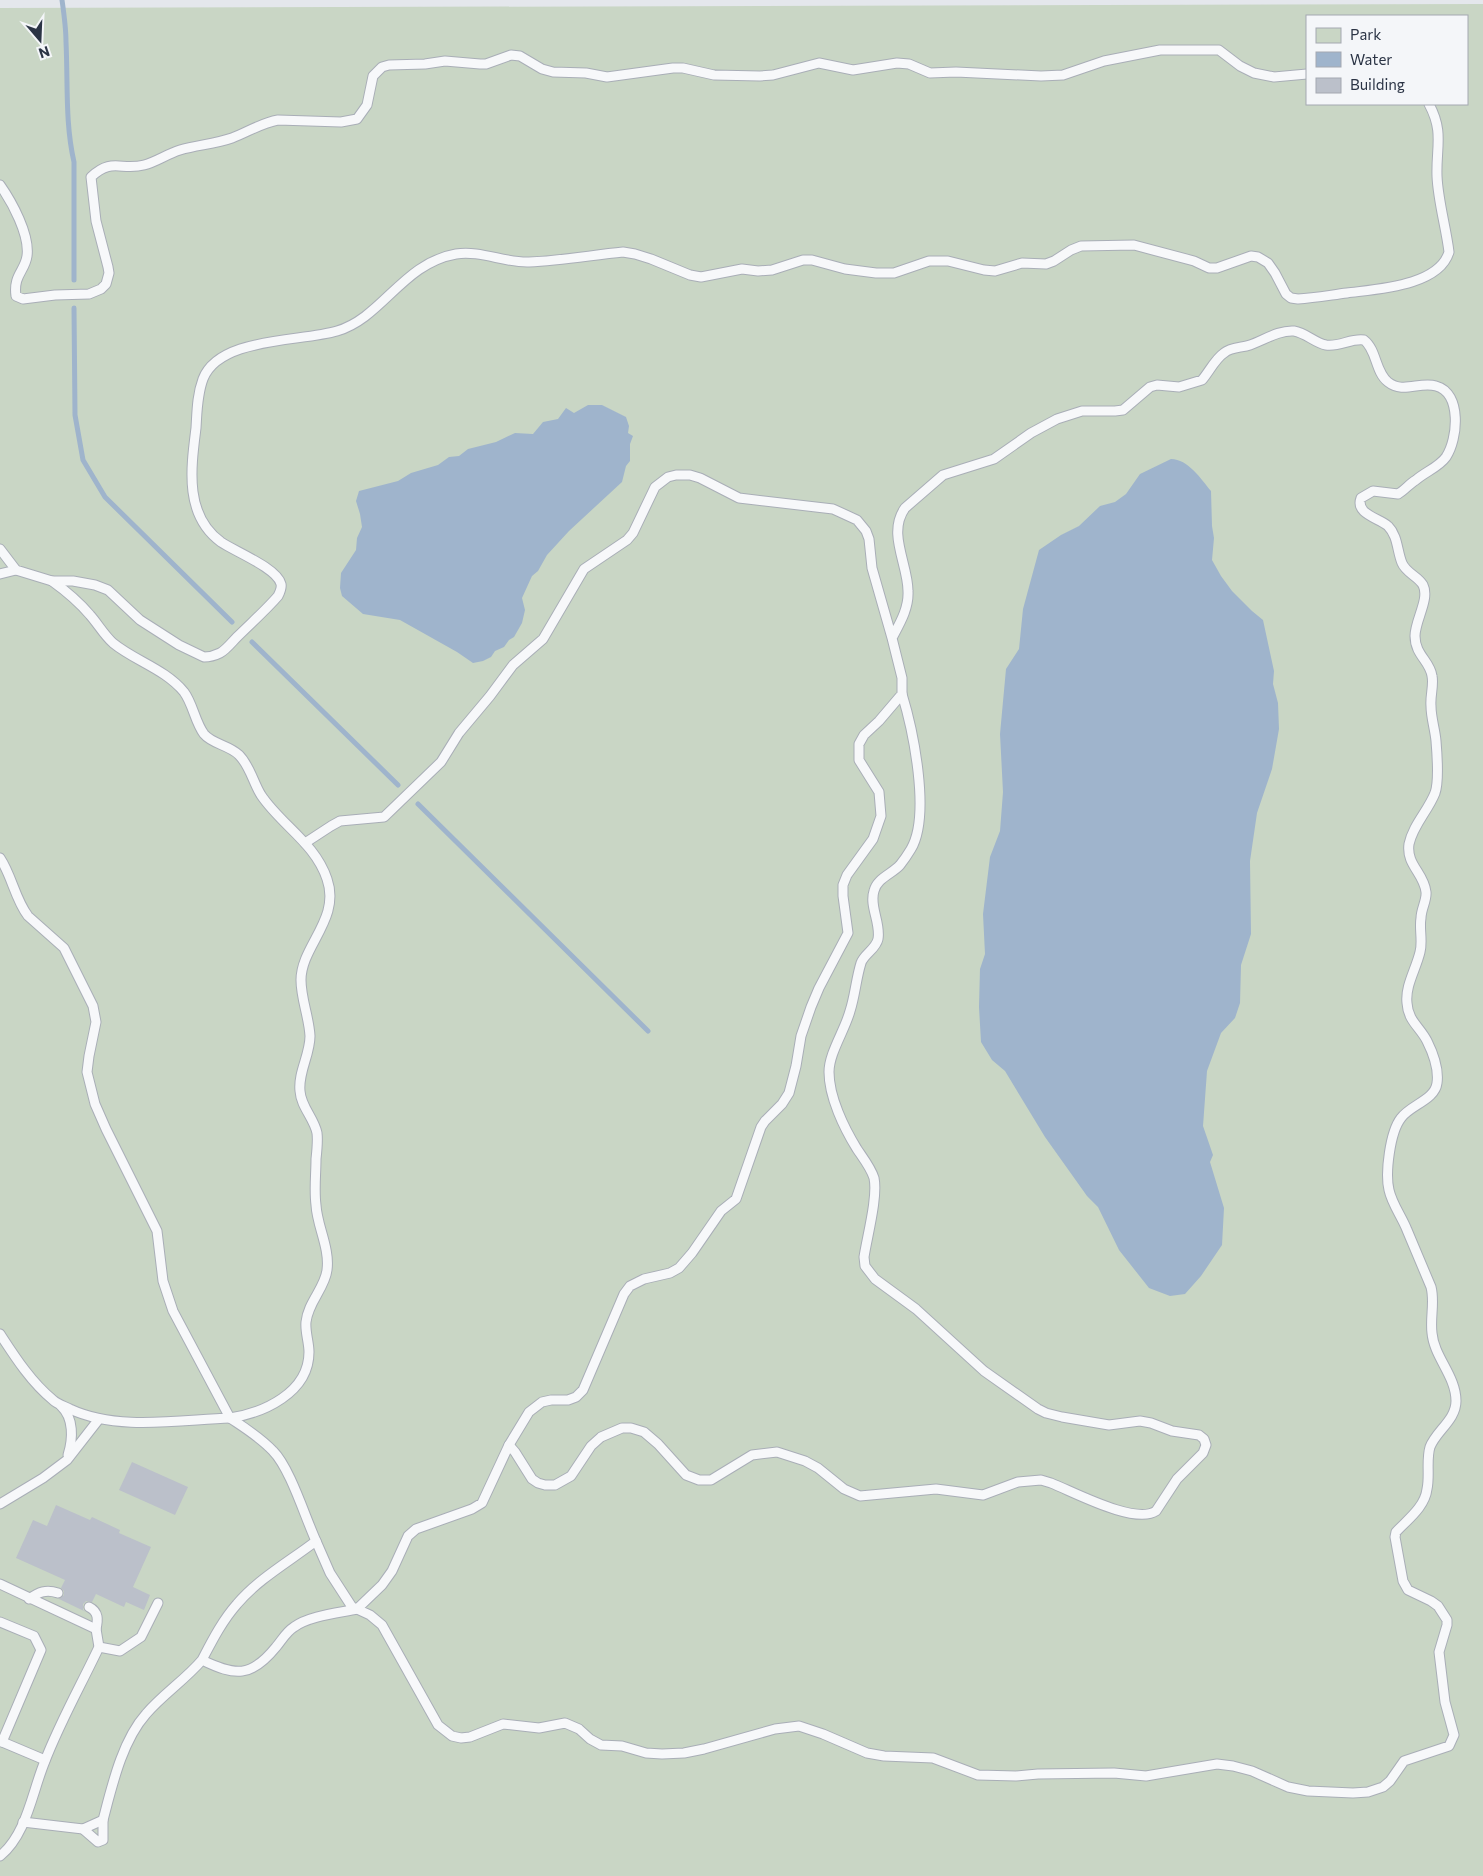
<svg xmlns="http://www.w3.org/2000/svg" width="1483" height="1876" viewBox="0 0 1483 1876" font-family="Commissioner,sans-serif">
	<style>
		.green { fill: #c9d6c5; fill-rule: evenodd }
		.water { fill: #9fb4cc }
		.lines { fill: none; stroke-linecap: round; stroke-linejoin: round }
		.stream { stroke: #9fb4cc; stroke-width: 5 }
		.building { fill: #bbc0ca }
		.lane-casing { stroke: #a9aeb7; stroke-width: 11 }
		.lane { stroke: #f7f8fa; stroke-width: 9 }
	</style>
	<rect width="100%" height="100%" fill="#e4e7ec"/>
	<!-- green -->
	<path class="green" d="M 1483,4 L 1483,1876 L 0,1876 L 0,8 ZM 1307,16 L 1467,16 L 1467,104 L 1307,104 Z"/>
	<!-- water -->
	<g class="water">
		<polygon points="588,405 602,405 626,417 629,426 628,433 633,436 630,444 630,461 626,466 622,482 569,531 547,555 538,571 532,576 522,598 525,610 522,623 514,637 509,640 504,647 495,651 491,657 483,661 473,663 457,652 400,620 363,614 342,596 340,588 341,573 356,550 357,538 362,527 360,514 356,501 359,491 398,481 411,473 438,465 449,457 459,456 468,449 496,442 515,433 533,434 543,422 558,419 566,408 574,413"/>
		<path d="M 1171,459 C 1188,459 1201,479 1211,491 L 1212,526 L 1214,538 L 1212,560 L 1221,576 L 1232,591 L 1252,611 L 1263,620 L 1274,671 L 1273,684 L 1278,703 L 1279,729 L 1272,769 L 1257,813 L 1250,861 L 1251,934 L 1241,965 L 1240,1003 L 1235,1018 L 1221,1033 L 1207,1071 L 1203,1126 L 1213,1155 L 1210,1162 L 1224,1208 L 1222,1245 L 1201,1276 L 1185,1294 L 1170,1296 L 1149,1288 L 1119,1250 L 1098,1207 L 1087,1196 L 1045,1137 L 1005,1071 L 992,1060 L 981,1042 L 979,1007 L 980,969 L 985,954 L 983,914 L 990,857 L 1000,831 L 1003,792 L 1000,734 L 1006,669 L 1019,649 L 1023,609 L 1039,550 L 1061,535 L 1079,526 L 1100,506 L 1115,502 L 1126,494 L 1140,474 Z"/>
	</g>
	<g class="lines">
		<!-- stream -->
		<g class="stream">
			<path d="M 62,0 C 64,14 66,28 66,42 C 68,83 65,123 74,162 L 74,280"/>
			<polyline points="74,308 75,415 83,460 105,497 232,622"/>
			<polyline points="252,642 398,785"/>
			<polyline points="418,804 648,1031"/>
		</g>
	</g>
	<!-- building -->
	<g class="building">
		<polygon points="132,1462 188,1487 175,1515 119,1490"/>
		<polygon points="56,1505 90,1520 92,1517 120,1530 119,1533 151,1547 133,1587 150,1595 144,1610 126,1602 124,1607 96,1594 92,1602 86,1601 83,1604 83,1610 86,1612 59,1599 64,1595 64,1591 61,1588 65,1580 16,1558 33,1520 47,1526"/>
	</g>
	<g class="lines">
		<defs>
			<g id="lane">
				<path d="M 0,185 C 12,202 30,235 27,256 C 25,271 13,275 16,296 L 23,299 L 55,295 L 89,294 L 101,289 L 106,284 L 109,273 L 108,267 L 96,221 L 91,177 C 112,157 121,171 144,165 C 156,162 167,154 180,150 C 197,145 215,144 232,138 C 248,132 261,123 278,120 L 341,122 L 357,119 L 367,105 L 373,76 L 382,67 L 389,65 L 425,64 L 445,61 L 480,64 L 486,64 L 511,55 L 520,56 L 542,69 L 553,72 L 586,73 L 607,77 L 673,68 L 683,68 L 714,75 L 760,76 L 773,75 L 819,63 L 853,70 L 897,63 L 909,64 L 930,73 L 956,72 L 1041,76 L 1063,75 L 1104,61 L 1160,50 L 1219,50 L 1240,66 L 1254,73 L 1274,77 L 1307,74"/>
				<path d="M 0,549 L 16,570 L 52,581 L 73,581 L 95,585 L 108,590 L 140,620 L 179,645 L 204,657 C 209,657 214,656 220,653 C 226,650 232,642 237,637 C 251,623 266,610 278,596 C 280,592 282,588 281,584 C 277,568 234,551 221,542 C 184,515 191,468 196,428 C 197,412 197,395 203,379 C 219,337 300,342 337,331 C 382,318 403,263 456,254 C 480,250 505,263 529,262 C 561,261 592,255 623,252 L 635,254 L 651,259 L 690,275 L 701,277 L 742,269 L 758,271 L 772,270 L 803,260 L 812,260 L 845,269 L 876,273 L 894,273 L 929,261 L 948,261 L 984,270 L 995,271 L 1022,263 L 1046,264 L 1054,261 L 1071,250 L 1081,246 L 1134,245 L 1194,261 L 1209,268 L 1217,268 L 1251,256 L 1258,257 L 1268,263 L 1275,273 L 1286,294 L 1291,298 L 1298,299 C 1314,298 1331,295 1347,293 C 1377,289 1439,286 1449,252 C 1446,227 1438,201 1437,176 C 1436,147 1444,132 1429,104"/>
				<polyline points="0,574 16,570"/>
				<path d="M 52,581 C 66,591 79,602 90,615 C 98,624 104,635 113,643 C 135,661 165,669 184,692 C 193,704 195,722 204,734 C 212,744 229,745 239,755 C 250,766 253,782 261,795 C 281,825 315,843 327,879 C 341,919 301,946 301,980 C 301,999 309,1017 310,1036 C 310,1055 298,1072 300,1091 C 301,1107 314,1118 317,1133 C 318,1141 317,1150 316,1159 C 316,1174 314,1190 316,1205 C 317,1226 330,1248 327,1270 C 325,1288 308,1302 306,1322 C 305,1332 309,1342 309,1352 C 309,1393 263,1413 230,1418"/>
				<path d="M 305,843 L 331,826 L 340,821 L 384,817 L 441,762 L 459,733 L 490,696 L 513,665 L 543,639 L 584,569 L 627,540 L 633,533 L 655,487 L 668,477 L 676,475 L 690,475 L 700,478 L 739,498 L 833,509 L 857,520 L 866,531 L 869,539 L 872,568 L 892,638 C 900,623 909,608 908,591 C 908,564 887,533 905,508 L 943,475 L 994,459 L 1031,433 L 1057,419 L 1082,411 L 1115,411 L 1123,410 L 1150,387 L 1157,385 L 1179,387 L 1202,380 C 1209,372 1215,359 1224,353 C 1231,347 1241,348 1250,345 C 1264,340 1279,330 1294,331 C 1306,333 1315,343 1326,345 C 1340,347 1351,338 1364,340 C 1377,350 1375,372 1388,382 C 1403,394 1420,381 1436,386 C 1462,393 1458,439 1446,457 C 1439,467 1425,472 1416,480 C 1409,484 1405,490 1398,494 L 1373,491 L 1361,498 C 1355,514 1379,518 1388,526 C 1398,536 1397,551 1402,563 C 1406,573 1418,576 1423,585 C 1430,599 1415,620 1415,636 C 1415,655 1430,661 1432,676 C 1434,685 1430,696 1431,706 C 1431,718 1435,729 1436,741 C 1437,753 1439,782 1435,793 C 1428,811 1413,825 1409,844 C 1406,865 1424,873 1426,892 C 1427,900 1421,909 1421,918 C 1419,929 1423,941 1420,952 C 1416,969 1405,986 1407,1003 C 1408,1021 1420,1027 1427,1041 C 1433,1053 1439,1069 1437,1083 C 1435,1100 1410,1105 1401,1118 C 1390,1132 1385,1173 1389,1190 C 1392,1204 1402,1217 1407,1230 C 1415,1249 1423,1268 1431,1287 C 1435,1302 1430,1317 1432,1333 C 1434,1357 1456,1376 1456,1401 C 1456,1420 1436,1431 1430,1447 C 1426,1460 1430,1476 1427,1489 C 1425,1507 1407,1520 1396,1532 L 1395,1537 L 1403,1581 L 1408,1590 L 1431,1601 L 1438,1606 L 1447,1620 L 1447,1625 L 1439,1652 L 1445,1702 L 1454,1735 L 1449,1746 L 1404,1761 L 1390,1781 L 1383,1787 L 1368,1792 L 1353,1793 L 1308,1791 L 1288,1787 L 1252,1771 L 1233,1766 L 1217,1764 L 1146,1776 L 1114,1773 L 1038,1774 L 1016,1776 L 978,1775 L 933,1758 L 884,1756 L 867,1753 L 823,1734 L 799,1726 L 775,1729 L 704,1749 L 684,1753 L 662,1754 L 646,1753 L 622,1746 L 601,1745 L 590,1739 L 579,1729 L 565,1723 L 539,1728 L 503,1724 L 470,1737 L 461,1738 L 452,1736 L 438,1725 L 382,1625 L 370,1615 L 357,1609 L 382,1585 L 392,1571 L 408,1536 L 416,1529 L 472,1509 L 482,1503 L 509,1445 L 529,1412 L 542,1402 L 551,1400 L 568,1400 L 576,1397 L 583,1390 L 624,1294 L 630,1286 L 644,1279 L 670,1273 L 679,1268 L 692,1253 L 721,1211 L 736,1199 L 761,1127 L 765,1121 L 782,1104 L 789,1093 L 796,1066 L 801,1036 L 811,1007 L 819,988 L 848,933 L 843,896 L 843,885 L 847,875 L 873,839 L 881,816 L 879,792 L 859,760 L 859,744 L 864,735 L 879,721 L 902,694 L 902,678 L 892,638"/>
				<path d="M 0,858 C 12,876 15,899 28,916 L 64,948 L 93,1006 L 96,1022 L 89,1056 L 87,1072 L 95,1104 L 106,1129 L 157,1231 L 163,1281 L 173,1311 L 230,1418 C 178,1420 117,1431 70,1409 C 64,1406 57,1404 53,1400 C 31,1382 15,1357 0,1334"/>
				<path d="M 61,1406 C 74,1418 73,1439 68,1455"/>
				<path d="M 230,1418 C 245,1428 260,1437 273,1451 C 290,1468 305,1517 316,1541"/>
				<path d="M 509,1445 L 515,1452 L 532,1479 L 538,1483 L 545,1485 L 555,1485 L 571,1476 L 591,1446 L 601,1437 L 622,1428 L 631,1428 L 644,1432 L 658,1444 L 686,1475 L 699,1480 L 711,1480 L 752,1455 L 777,1452 L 805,1461 L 818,1468 L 844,1489 L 860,1496 L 936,1489 L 983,1495 L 1018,1482 L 1041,1480 L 1051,1483 C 1074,1492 1135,1525 1156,1511 L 1177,1479 L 1203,1453 L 1206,1445 L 1204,1439 L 1199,1435 L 1172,1431 L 1151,1423 L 1140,1421 L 1109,1425 L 1062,1417 L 1046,1413 L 1038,1409 L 984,1371 L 916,1309 L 875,1279 L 865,1266 L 864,1257 C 867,1237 878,1197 874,1178 C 871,1168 863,1158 857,1149 C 844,1128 829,1097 829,1072 C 829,1053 845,1030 850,1011 C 855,996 856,979 861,963 C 864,954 876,949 878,939 C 881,923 869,906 874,891 C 877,878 892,874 900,865 C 904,860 908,854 911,849 C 931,815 913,730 902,694"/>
				<polyline points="0,1504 43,1478 67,1460 99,1419"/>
				<path d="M 0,1584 L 96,1629 L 99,1647 C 81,1685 60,1722 45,1761 C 32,1792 27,1834 0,1856"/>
				<path d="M 29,1599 C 39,1592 46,1589 58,1593"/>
				<path d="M 89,1607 C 99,1612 98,1620 96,1629"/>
				<polyline points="0,1622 34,1636 41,1650 2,1742"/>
				<polyline points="99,1647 120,1651 141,1637 158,1603"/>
				<polyline points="0,1741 45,1760"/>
				<path d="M 23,1822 L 83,1829 L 103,1820 C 112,1786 122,1741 146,1714 C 163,1694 185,1680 202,1660 C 235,1676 251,1678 276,1647 C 282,1640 286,1632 294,1627 C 309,1616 338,1613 357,1609 L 352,1607 L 330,1573 L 316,1541 C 290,1561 258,1579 237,1604 C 222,1621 212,1641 202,1660"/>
				<polyline points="83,1829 98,1842 103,1840 103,1820"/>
			</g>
		</defs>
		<!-- lane casing -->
		<use href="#lane" class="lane-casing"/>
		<!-- lane -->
		<use href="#lane" class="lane"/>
	</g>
	<!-- legend -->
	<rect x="1306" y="15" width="162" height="90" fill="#f4f6f9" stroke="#a4a8b1"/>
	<rect x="1316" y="28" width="25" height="15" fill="#c9d6c5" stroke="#a4a8b1"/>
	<text x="1350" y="40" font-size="15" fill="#2b3445">Park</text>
	<rect x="1316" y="52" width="25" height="15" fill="#9fb4cc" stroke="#a4a8b1"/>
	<text x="1350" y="65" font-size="15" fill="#2b3445">Water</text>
	<rect x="1316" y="78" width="25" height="15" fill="#bbc0ca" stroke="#a4a8b1"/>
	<text x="1350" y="90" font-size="15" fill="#2b3445">Building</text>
	<!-- north arrow -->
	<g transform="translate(40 40) rotate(161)" stroke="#f4f6f9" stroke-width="4" paint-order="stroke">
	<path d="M0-4L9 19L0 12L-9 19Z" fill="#2b3445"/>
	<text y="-8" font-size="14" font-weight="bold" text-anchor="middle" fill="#2b3445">N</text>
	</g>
</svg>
